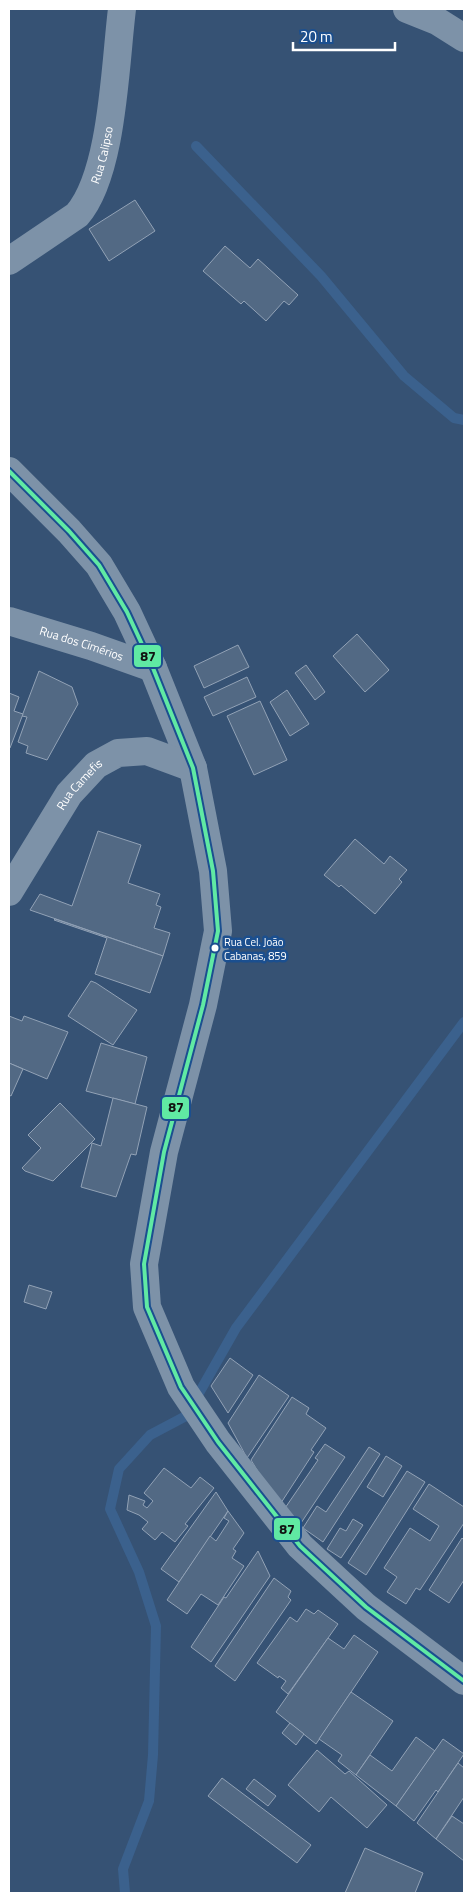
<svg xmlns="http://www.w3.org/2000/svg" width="473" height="1902" viewBox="0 0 473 1902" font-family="'Titillium Web',sans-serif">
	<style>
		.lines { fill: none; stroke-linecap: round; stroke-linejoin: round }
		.stream { stroke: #3b618d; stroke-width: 10 }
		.building { fill: #526984; stroke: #92a2b6 }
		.street { stroke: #7d92a8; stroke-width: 28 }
		.bus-1-casing { stroke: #1b4f8f; stroke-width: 8 }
		.bus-1 { stroke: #60e9a3; stroke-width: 4 }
		.bus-dot { fill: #fff; stroke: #1b4f8f; stroke-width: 2 }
		.labels { text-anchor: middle; stroke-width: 5; stroke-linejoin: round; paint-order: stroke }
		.bus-label { font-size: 11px; fill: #fff; stroke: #1b4f8f; text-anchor: start }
		.street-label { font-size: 12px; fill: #fff; stroke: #1b4f8f }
		.line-badge { stroke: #1b4f8f; stroke-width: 2 }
		.pale-badge-label { font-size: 14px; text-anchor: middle; font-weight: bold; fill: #111 }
	</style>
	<rect width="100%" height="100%" fill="#365274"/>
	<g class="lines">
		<!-- stream -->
		<g class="stream">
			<polyline points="196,146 321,276 404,376 454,418 464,420"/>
			<polyline points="125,1893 123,1869 149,1801 153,1755 156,1626 139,1572 110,1509 119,1469 150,1435 186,1416 236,1328 464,1022"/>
		</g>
	</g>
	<!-- building -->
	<g class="building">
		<polygon points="135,200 155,231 109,261 89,229"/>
		<polygon points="225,246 250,268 258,259 298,295 289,305 284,301 266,321 244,301 241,304 203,271"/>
		<polygon points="357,634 389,670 365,692 333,656"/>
		<polygon points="238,645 249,667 204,688 194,666"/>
		<polygon points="306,665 325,692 315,700 295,673"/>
		<polygon points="39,671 72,687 78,704 47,760 26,753 28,746 18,742 27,717 22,716"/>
		<polygon points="247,677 256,697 213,716 204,697"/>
		<polygon points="287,690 309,724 290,736 270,702"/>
		<polygon points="9,693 19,697 14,711 23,714 10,748 9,747"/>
		<polygon points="260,701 287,760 254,775 227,716"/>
		<polygon points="98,831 141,845 128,883 160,894 156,905 161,907 154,928 170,933 163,956 30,910 40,894 72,906"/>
		<polygon points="355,839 384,864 390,856 407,870 399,879 402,882 375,914 341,885 339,887 324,875"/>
		<polygon points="55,919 163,956 150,993 95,974 107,938 54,920"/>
		<polygon points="91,981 96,983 137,1010 113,1045 68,1016"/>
		<polygon points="9,1016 22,1021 24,1016 68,1032 47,1079 9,1063"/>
		<polygon points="101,1043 147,1057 135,1104 86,1091"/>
		<polygon points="9,1063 23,1069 11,1096 9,1095"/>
		<polygon points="113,1098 147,1107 136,1155 131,1154 116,1197 81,1187 92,1143 101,1146"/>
		<polygon points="60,1103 95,1139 53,1181 25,1171 22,1168 41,1148 28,1135"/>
		<polygon points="29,1285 52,1292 46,1309 24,1302"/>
		<polygon points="230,1358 253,1375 228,1413 211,1386"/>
		<polygon points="259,1375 289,1396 247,1458 228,1423"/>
		<polygon points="292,1397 309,1408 306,1414 326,1428 311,1450 314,1452 279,1506 251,1460"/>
		<polygon points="325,1444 345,1457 301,1523 283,1511 318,1460 315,1458"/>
		<polygon points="369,1447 380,1454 323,1542 303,1528 317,1506 326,1512"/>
		<polygon points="386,1456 402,1466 383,1497 367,1487"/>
		<polygon points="164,1468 191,1488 200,1477 214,1488 185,1524 188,1526 175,1542 162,1532 155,1540 142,1529 148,1522 139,1515 127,1510 129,1495 145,1501 143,1505 147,1508 153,1501 144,1493"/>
		<polygon points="407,1471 425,1482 366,1575 348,1563"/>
		<polygon points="429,1484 464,1507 464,1523 420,1590 416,1588 406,1604 387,1592 397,1577 384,1568 410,1528 430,1541 439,1526 413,1509"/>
		<polygon points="216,1492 228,1511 179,1582 161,1569"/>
		<polygon points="228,1511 244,1533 233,1549 236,1551 232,1558 244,1566 218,1605 201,1594 187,1614 167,1600 210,1536 216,1541 229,1521 224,1518"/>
		<polygon points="353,1519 363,1525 341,1558 327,1549 340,1528 346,1531"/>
		<polygon points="462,1538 464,1540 464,1580 449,1603 429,1590"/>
		<polygon points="258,1551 270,1576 211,1662 191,1647 224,1597 226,1598"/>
		<polygon points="274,1578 291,1591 288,1597 291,1600 235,1681 215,1666"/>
		<polygon points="306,1609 314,1614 318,1610 338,1624 288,1694 281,1688 286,1681 279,1676 278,1678 257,1663 290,1617 297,1622"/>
		<polygon points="354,1635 378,1652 316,1744 276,1712 328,1638 344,1649"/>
		<polygon points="351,1692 393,1721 356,1775 338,1761 342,1755 319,1739"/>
		<polygon points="290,1723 304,1734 296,1745 282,1733"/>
		<polygon points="416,1737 435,1751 396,1806 356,1775 370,1755 392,1771"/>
		<polygon points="443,1739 464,1754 438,1792 436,1790 414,1821 396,1806"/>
		<polygon points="317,1750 345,1774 349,1771 387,1805 367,1828 331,1797 319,1812 288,1785"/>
		<polygon points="458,1763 464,1768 464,1797 436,1839 417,1823"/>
		<polygon points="222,1778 311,1845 297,1863 208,1796"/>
		<polygon points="254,1779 276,1796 268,1806 246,1789"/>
		<polygon points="452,1816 464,1824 464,1861 436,1839"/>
		<polygon points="365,1848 423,1873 415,1893 345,1893"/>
	</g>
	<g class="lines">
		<!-- street -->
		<g class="street">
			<polyline points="407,9 437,21 464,38"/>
			<path id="s1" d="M 9,261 L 77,215 C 113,174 115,64 122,9"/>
			<polyline points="9,471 69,531 99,565 127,612 153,668 193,768 213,871 218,931 203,1005 164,1152 144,1264 147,1307 181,1387 218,1442 300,1546 366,1607 464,1681"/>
			<path id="s2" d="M 9,621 L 91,646 L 153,668"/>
			<path id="s3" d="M 9,892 L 69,794 L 96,765 L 118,753 L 147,751 L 193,768"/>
		</g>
		<defs>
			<polyline id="bus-1" points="9,471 69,531 99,565 127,612 153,668 193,768 213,871 218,931 203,1005 164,1152 144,1264 147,1307 181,1387 218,1442 300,1546 366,1607 464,1681"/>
		</defs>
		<!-- bus-1 casing -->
		<use href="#bus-1" class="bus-1-casing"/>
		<!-- bus-1 -->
		<use href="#bus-1" class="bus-1"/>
	</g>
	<!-- markers -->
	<circle class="bus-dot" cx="215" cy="948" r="4.5"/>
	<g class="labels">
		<!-- bus labels -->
		<g class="bus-label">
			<text x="224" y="946">Rua Cel. João<tspan x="224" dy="14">Cabanas, 859</tspan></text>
		</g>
		<!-- street labels -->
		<g class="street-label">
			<text dy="4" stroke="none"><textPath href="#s1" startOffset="148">Rua Calipso</textPath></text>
			<text dy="4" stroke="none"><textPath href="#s2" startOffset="76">Rua dos Cimérios</textPath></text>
			<text dy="4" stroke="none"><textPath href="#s3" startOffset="129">Rua Camefis</textPath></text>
		</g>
	</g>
	<g class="line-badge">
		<rect x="133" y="644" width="29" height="24" rx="5" fill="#60e9a3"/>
		<rect x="161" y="1096" width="29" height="24" rx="5" fill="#60e9a3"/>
		<rect x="273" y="1517" width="28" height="24" rx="5" fill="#60e9a3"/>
	</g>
	<g class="pale-badge-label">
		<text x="148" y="661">87</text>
		<text x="176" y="1112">87</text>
		<text x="287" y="1534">87</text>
	</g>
	<!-- border -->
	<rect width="473" height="1902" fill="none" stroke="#ffffff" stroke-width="20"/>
	<!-- scale -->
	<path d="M293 42v8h102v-8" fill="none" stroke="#ffffff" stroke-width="2.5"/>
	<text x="300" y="42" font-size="15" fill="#ffffff" stroke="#1b4f8f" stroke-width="4" paint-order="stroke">20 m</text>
</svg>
